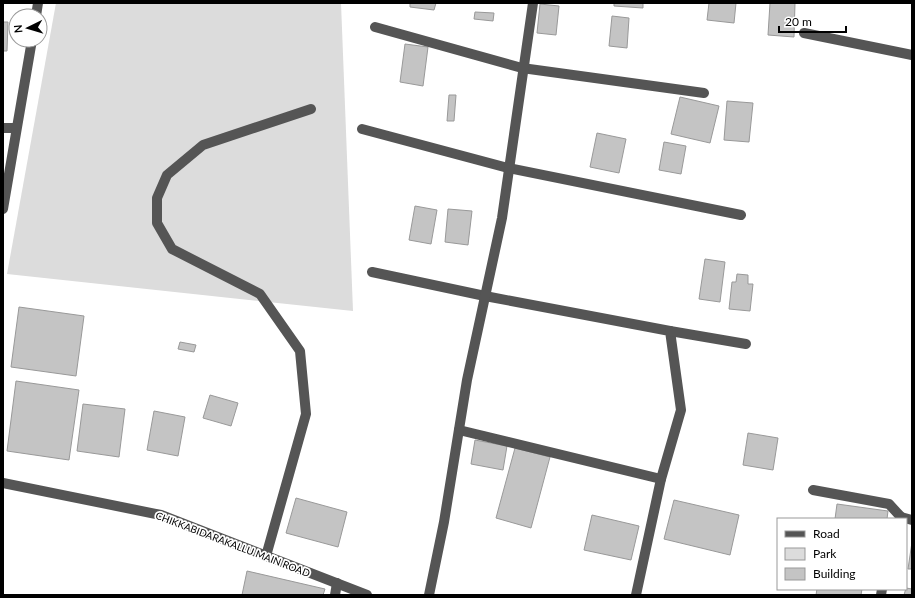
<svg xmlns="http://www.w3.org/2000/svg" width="915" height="598" viewBox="0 0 915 598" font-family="Lato,sans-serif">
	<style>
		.green { fill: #dcdcdc }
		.building { fill: #c4c4c4; stroke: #999 }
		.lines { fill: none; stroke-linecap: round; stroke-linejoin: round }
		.minor { stroke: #555; stroke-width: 10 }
		.labels { text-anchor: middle; stroke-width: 3.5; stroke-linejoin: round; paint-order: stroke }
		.street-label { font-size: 10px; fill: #000; stroke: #fff }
	</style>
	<rect width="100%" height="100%" fill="#fff"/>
	<!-- green -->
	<polygon class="green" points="56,3 341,3 353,311 7,274"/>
	<!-- building -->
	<g class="building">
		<polygon points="410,3 436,3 434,10 410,7"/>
		<polygon points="614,3 643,3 643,8 614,6"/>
		<polygon points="709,3 736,3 734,23 707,20"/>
		<polygon points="770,3 795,3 794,37 768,35"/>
		<polygon points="540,4 559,6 556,35 537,33"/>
		<polygon points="475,12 494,13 493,21 474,19"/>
		<polygon points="612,16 629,18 627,48 609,46"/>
		<polygon points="3,22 8,22 7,51 3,51"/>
		<polygon points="405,44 428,47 423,86 400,82"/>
		<polygon points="449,95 456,95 454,121 447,121"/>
		<polygon points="680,97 719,106 710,143 671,134"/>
		<polygon points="727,101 753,103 749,142 724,140"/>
		<polygon points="597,133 626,139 619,173 590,167"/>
		<polygon points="664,142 686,146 681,174 659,170"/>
		<polygon points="415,206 437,210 431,244 409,240"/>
		<polygon points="448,209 472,211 468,245 445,242"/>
		<polygon points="705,259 725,262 720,302 699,299"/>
		<polygon points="737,274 748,275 748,284 753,284 750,311 729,309 732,282 736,282"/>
		<polygon points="19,307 84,316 76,376 11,367"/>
		<polygon points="180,342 196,345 194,352 178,349"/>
		<polygon points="16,381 79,390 69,460 7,451"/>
		<polygon points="210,395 238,403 231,426 203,418"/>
		<polygon points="83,404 125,409 119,457 77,451"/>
		<polygon points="154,411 185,417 178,456 147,450"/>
		<polygon points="748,433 778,438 773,470 743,465"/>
		<polygon points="475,440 507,446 503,470 471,464"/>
		<polygon points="515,448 550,457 531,528 496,518"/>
		<polygon points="296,498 347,512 338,547 286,533"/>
		<polygon points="674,500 739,515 730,555 664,539"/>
		<polygon points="837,504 888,511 887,519 835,519"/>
		<polygon points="592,515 639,526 631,560 584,550"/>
		<polygon points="912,542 912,569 908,569"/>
		<polygon points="247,571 325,589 323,595 242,595"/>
		<polygon points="906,588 912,589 912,595 904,595"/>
		<polygon points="817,589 862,589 861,595 816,595"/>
	</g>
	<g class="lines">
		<!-- minor -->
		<g class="minor">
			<polyline points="36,16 38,3"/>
			<polyline points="375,27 522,68 704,93"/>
			<polyline points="804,33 912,55"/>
			<polyline points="3,128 16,128"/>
			<polyline points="362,129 508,168 741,215"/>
			<polyline points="3,209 32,40"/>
			<polyline points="372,272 485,296 670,331 681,410 661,479 636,595"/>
			<polyline points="670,331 746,344"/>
			<polyline points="459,430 661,479"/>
			<polyline points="3,483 161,515 367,595"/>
			<polyline points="813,490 889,504 901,517"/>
			<polyline points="900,519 901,517 912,520"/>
			<polyline points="266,556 306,414 300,351 260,294 172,249 157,223 157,198 167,175 203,145 311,109"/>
			<polyline points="335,595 337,583"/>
			<polyline points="429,595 444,522 467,380 502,218 533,3"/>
			<polyline points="881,595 882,589"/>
		</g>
	</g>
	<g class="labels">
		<!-- street labels -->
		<g class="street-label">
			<text transform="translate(233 544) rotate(21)" y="4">CHIKKABIDARAKALLU MAIN ROAD</text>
		</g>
	</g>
	<!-- border -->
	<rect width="915" height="598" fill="none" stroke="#000000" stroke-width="8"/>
	<!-- legend -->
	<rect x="777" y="518" width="130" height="72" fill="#ffffff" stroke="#999999"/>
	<rect x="785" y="531" width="20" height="6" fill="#555555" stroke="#999999"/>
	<text x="813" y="538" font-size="12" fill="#000000">Road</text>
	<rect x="785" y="548" width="20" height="12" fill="#dcdcdc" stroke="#999999"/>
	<text x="813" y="558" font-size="12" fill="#000000">Park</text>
	<rect x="785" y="568" width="20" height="12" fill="#c4c4c4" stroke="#999999"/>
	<text x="813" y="578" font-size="12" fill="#000000">Building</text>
	<!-- north arrow -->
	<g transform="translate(28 28) rotate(265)"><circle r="19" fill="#ffffff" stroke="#999999"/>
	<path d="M0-3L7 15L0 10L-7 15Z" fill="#000000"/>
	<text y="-6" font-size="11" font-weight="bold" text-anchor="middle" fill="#000000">N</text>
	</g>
	<!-- scale -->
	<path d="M779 26v6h67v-6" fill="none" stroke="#000000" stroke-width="2"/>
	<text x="785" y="26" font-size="12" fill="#000000" stroke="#ffffff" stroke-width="3" paint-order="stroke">20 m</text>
</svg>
